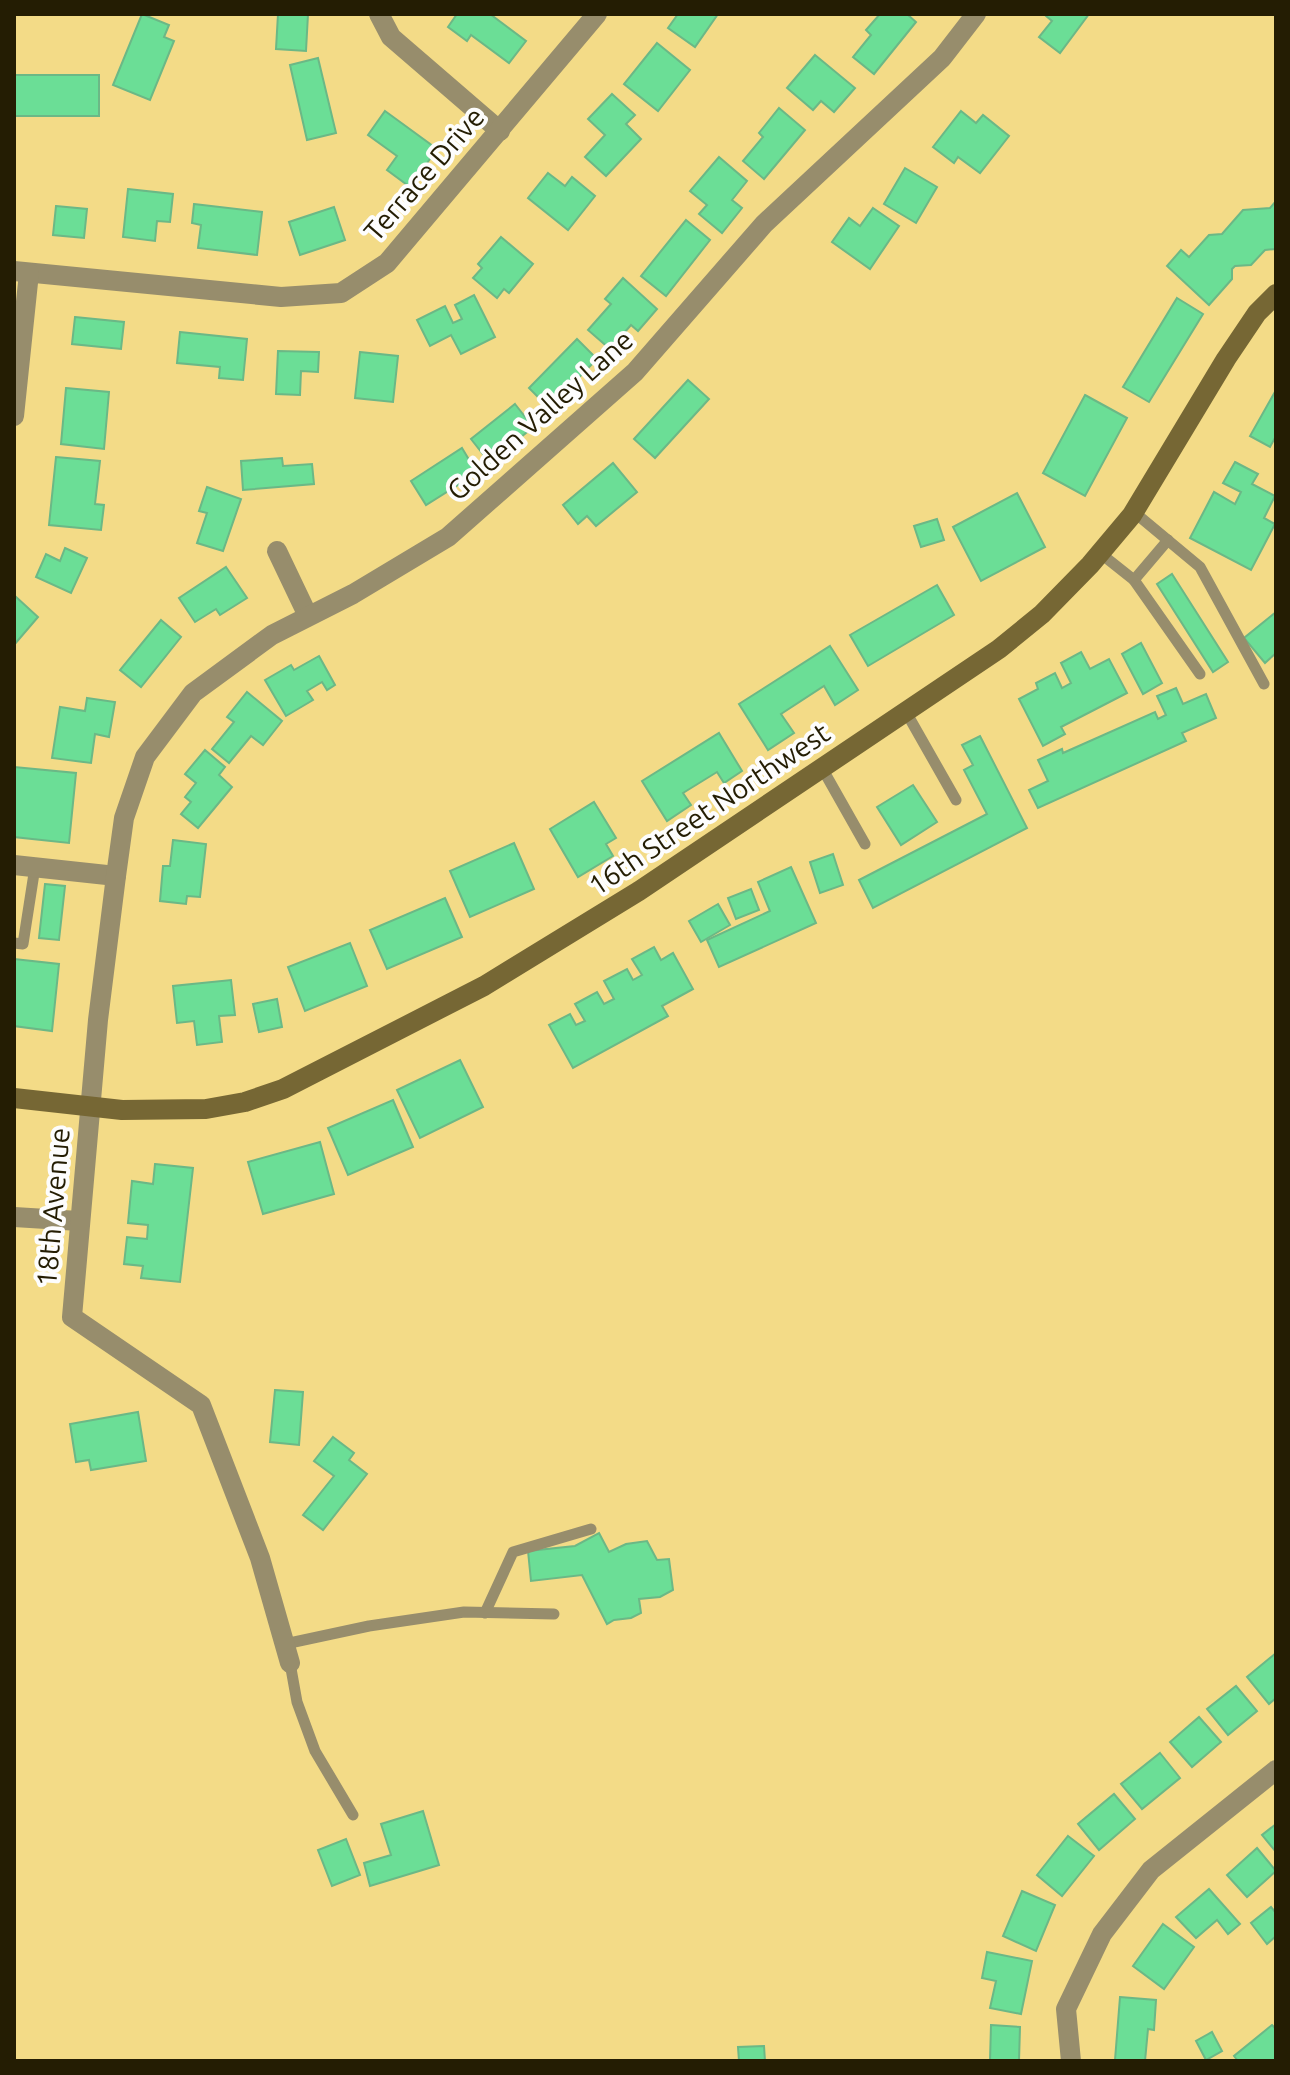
<svg xmlns="http://www.w3.org/2000/svg" width="1290" height="2075" viewBox="0 0 1290 2075" font-family="Ubuntu,sans-serif">
	<style>
		.building { fill: #6bde96; stroke: #6bb886; stroke-width: 2 }
		.lines { fill: none; stroke-linecap: round; stroke-linejoin: round }
		.lane { stroke: #978d6c; stroke-width: 11 }
		.street { stroke: #978d6c; stroke-width: 20 }
		.secondary { stroke: #766734; stroke-width: 20 }
		.labels { text-anchor: middle; stroke-width: 8; stroke-linejoin: round; paint-order: stroke }
		.street-label { font-size: 28px; fill: #241d03; stroke: #fdfdfd }
	</style>
	<rect width="100%" height="100%" fill="#f3db87"/>
	<!-- building -->
	<g class="building">
		<polygon points="142,14 169,25 164,37 174,41 150,100 113,85"/>
		<polygon points="278,14 308,14 306,51 276,49"/>
		<polygon points="457,14 490,14 526,41 509,63 471,35 467,41 448,27"/>
		<polygon points="678,14 718,14 695,47 668,28"/>
		<polygon points="880,14 907,14 916,22 874,74 853,57 871,35 866,30"/>
		<polygon points="1048,14 1089,14 1060,53 1039,37 1052,21 1046,16"/>
		<polygon points="657,43 690,70 658,111 624,84"/>
		<polygon points="815,55 855,88 834,112 821,101 813,110 787,88"/>
		<polygon points="318,58 336,133 307,140 290,65"/>
		<rect x="14" y="75" width="85" height="41"/>
		<polygon points="612,94 635,115 626,124 641,139 606,176 585,157 605,135 588,119"/>
		<polygon points="779,108 805,130 764,179 743,161 763,137 759,133"/>
		<polygon points="385,111 437,149 410,187 387,170 397,156 368,135"/>
		<polygon points="961,111 976,123 983,115 1009,136 980,173 958,157 954,163 933,147"/>
		<polygon points="719,157 747,181 732,200 742,208 722,233 699,214 707,205 690,191"/>
		<polygon points="905,168 937,187 916,223 884,204"/>
		<polygon points="548,173 565,186 572,177 595,196 568,230 528,198"/>
		<polygon points="128,189 173,194 170,222 157,221 155,241 123,237"/>
		<polygon points="1276,201 1276,249 1265,250 1251,265 1235,266 1232,269 1232,279 1209,305 1167,266 1181,250 1189,257 1209,235 1222,234 1243,210 1270,208"/>
		<polygon points="194,204 262,212 257,255 198,248 201,225 192,223"/>
		<polygon points="56,206 87,209 84,238 53,235"/>
		<polygon points="334,207 345,240 300,255 289,222"/>
		<polygon points="873,208 899,226 870,269 832,242 849,218 860,226"/>
		<polygon points="686,220 710,240 666,296 641,276"/>
		<polygon points="501,237 533,264 509,293 504,289 497,298 473,278 482,268 478,264"/>
		<polygon points="623,278 657,309 638,331 631,325 610,349 588,330 611,304 605,299"/>
		<polygon points="474,295 495,337 461,354 451,335 430,346 417,320 445,306 453,323 462,319 455,305"/>
		<polygon points="1177,298 1203,314 1149,402 1123,387"/>
		<polygon points="75,317 124,322 121,349 72,344"/>
		<polygon points="180,332 247,339 243,380 219,378 220,367 177,363"/>
		<polygon points="577,339 597,359 549,408 529,388"/>
		<polygon points="278,351 319,352 318,372 301,371 300,395 276,394"/>
		<polygon points="360,352 398,356 393,402 355,398"/>
		<polygon points="688,380 709,399 655,458 634,439"/>
		<polygon points="66,388 109,392 104,449 61,444"/>
		<polygon points="1276,390 1276,436 1270,447 1250,436"/>
		<polygon points="1085,395 1127,418 1085,496 1043,473"/>
		<polygon points="515,404 533,427 490,463 471,439"/>
		<polygon points="462,448 477,473 426,505 411,481"/>
		<polygon points="56,457 100,461 95,504 104,505 101,530 49,525"/>
		<polygon points="282,458 283,466 312,464 314,484 243,490 241,461"/>
		<polygon points="1235,462 1258,474 1252,484 1275,496 1264,518 1275,524 1251,570 1190,538 1214,492 1235,504 1241,492 1223,483"/>
		<polygon points="613,463 637,492 596,526 587,516 578,524 563,505"/>
		<polygon points="207,487 241,499 223,551 197,543 207,513 199,511"/>
		<polygon points="1017,493 1045,547 981,581 953,527"/>
		<polygon points="937,519 944,540 921,547 914,526"/>
		<polygon points="65,548 87,558 71,593 36,577 46,554 60,561"/>
		<polygon points="226,567 247,598 220,615 216,609 195,622 179,598"/>
		<polygon points="1172,574 1228,662 1213,672 1157,584"/>
		<polygon points="937,585 954,615 868,666 850,635"/>
		<polygon points="15,596 38,617 14,645 14,598"/>
		<polygon points="1276,612 1276,653 1265,663 1244,638"/>
		<polygon points="161,620 181,637 141,687 120,670"/>
		<polygon points="1141,643 1162,683 1143,694 1122,654"/>
		<polygon points="830,646 858,690 835,705 824,686 781,714 794,733 768,750 739,704"/>
		<polygon points="1081,652 1090,669 1109,659 1127,693 1061,727 1065,734 1043,746 1019,699 1038,689 1036,683 1055,673 1062,688 1071,683 1061,663"/>
		<polygon points="319,656 335,685 327,690 322,682 307,691 313,700 286,716 265,680 291,665 294,670"/>
		<polygon points="1176,688 1183,704 1206,694 1216,718 1182,733 1186,741 1038,808 1029,790 1048,781 1038,760 1062,749 1063,753 1155,712 1158,719 1166,715 1157,696"/>
		<polygon points="247,692 282,721 263,745 251,736 229,763 212,749 234,722 227,717"/>
		<polygon points="87,698 115,702 109,737 95,734 91,763 52,758 60,707 85,711"/>
		<polygon points="719,733 742,771 724,783 717,772 683,793 691,805 667,821 642,781"/>
		<polygon points="980,736 1027,828 873,908 859,880 987,814 964,770 973,765 962,745"/>
		<polygon points="205,750 225,767 219,775 232,787 198,828 181,814 191,802 185,797 196,783 185,774"/>
		<polygon points="14,767 76,773 69,843 14,837"/>
		<polygon points="913,785 937,822 901,845 877,807"/>
		<polygon points="594,802 616,838 606,844 613,856 578,877 550,829"/>
		<polygon points="173,840 206,844 200,897 187,896 186,904 160,901 163,866 170,866"/>
		<polygon points="514,843 534,889 470,917 450,871"/>
		<polygon points="833,854 843,885 820,893 810,862"/>
		<polygon points="791,867 816,923 719,967 707,940 770,911 758,882"/>
		<polygon points="45,884 65,886 59,940 39,938"/>
		<polygon points="751,889 759,910 736,919 728,898"/>
		<polygon points="445,898 462,937 387,969 370,930"/>
		<polygon points="718,904 730,925 701,942 689,921"/>
		<polygon points="350,943 367,986 305,1011 288,967"/>
		<polygon points="654,947 661,960 673,953 693,989 662,1006 668,1016 573,1068 549,1025 570,1014 576,1025 585,1021 575,1004 597,992 604,1004 614,999 604,981 627,969 633,980 642,975 632,959"/>
		<polygon points="14,959 59,964 52,1031 14,1026"/>
		<polygon points="231,980 235,1015 219,1016 222,1042 197,1045 194,1021 177,1023 173,986"/>
		<polygon points="277,999 282,1027 259,1032 253,1004"/>
		<polygon points="460,1060 483,1107 420,1138 397,1090"/>
		<polygon points="393,1100 413,1147 348,1175 328,1128"/>
		<polygon points="320,1142 334,1194 263,1214 248,1162"/>
		<polygon points="155,1164 193,1168 180,1282 141,1278 143,1266 124,1264 127,1237 147,1239 148,1225 128,1223 132,1181 153,1184"/>
		<polygon points="275,1390 303,1392 299,1445 270,1442"/>
		<polygon points="138,1412 146,1461 91,1470 89,1460 76,1462 70,1424"/>
		<polygon points="333,1437 354,1453 349,1460 367,1474 323,1530 303,1515 334,1476 314,1461"/>
		<polygon points="599,1533 609,1552 626,1544 647,1541 657,1560 669,1559 673,1590 660,1597 639,1599 641,1613 631,1618 614,1620 607,1624 582,1575 531,1581 528,1551 575,1546"/>
		<polygon points="1276,1653 1276,1698 1269,1704 1247,1677"/>
		<polygon points="1236,1686 1257,1711 1228,1735 1207,1709"/>
		<polygon points="1199,1717 1221,1742 1192,1767 1170,1742"/>
		<polygon points="1160,1753 1180,1778 1142,1809 1121,1784"/>
		<polygon points="1114,1794 1135,1819 1099,1850 1078,1824"/>
		<polygon points="423,1811 439,1865 370,1886 364,1863 391,1855 381,1824"/>
		<polygon points="1276,1824 1276,1852 1262,1835"/>
		<polygon points="1068,1836 1094,1856 1062,1896 1037,1875"/>
		<polygon points="346,1839 360,1875 332,1886 318,1850"/>
		<polygon points="1257,1848 1276,1871 1247,1897 1227,1875"/>
		<polygon points="1209,1889 1240,1924 1228,1934 1217,1920 1196,1938 1176,1917"/>
		<polygon points="1022,1891 1055,1905 1036,1951 1003,1936"/>
		<polygon points="1271,1907 1276,1913 1276,1936 1267,1944 1251,1923"/>
		<polygon points="1163,1924 1194,1947 1164,1989 1133,1966"/>
		<polygon points="987,1952 1032,1961 1021,2014 990,2008 996,1981 982,1978"/>
		<polygon points="1120,1997 1156,2000 1154,2030 1148,2029 1145,2061 1115,2060"/>
		<polygon points="991,2025 1020,2027 1019,2061 990,2061"/>
		<polygon points="1272,2025 1276,2029 1276,2060 1238,2061 1234,2056"/>
		<polygon points="1212,2032 1222,2051 1206,2060 1196,2041"/>
		<polygon points="764,2046 765,2061 739,2061 738,2047"/>
	</g>
	<g class="lines">
		<!-- lane -->
		<g class="lane">
			<polyline points="1134,512 1200,567 1264,684"/>
			<polyline points="1100,553 1134,580 1168,540"/>
			<polyline points="1134,580 1200,674"/>
			<polyline points="906,712 956,800"/>
			<polyline points="822,768 865,844"/>
			<polyline points="14,943 23,944 35,867"/>
			<polyline points="485,1613 513,1552 591,1529"/>
			<polyline points="285,1644 369,1626 464,1612 554,1614"/>
			<polyline points="290,1663 297,1702 315,1751 353,1815"/>
		</g>
		<!-- street -->
		<g class="street">
			<polyline points="379,14 391,37 500,131"/>
			<polyline points="14,271 281,297 341,293 387,263 597,14"/>
			<polyline points="14,416 29,273"/>
			<polyline points="277,551 308,616"/>
			<polyline points="14,865 116,876"/>
			<polyline points="14,1217 79,1221"/>
			<polyline points="290,1663 260,1558 201,1405 72,1317 98,1020 116,876 124,818 145,757 193,693 272,635 353,594 448,537 635,372 764,224 942,58 976,14"/>
			<polyline points="1071,2061 1066,2009 1102,1934 1151,1870 1276,1770"/>
		</g>
		<!-- secondary -->
		<polyline class="secondary" points="14,1098 122,1110 206,1109 245,1102 283,1089 484,986 639,891 999,649 1042,614 1090,565 1132,515 1226,359 1257,313 1276,294"/>
	</g>
	<g class="labels">
		<!-- street labels -->
		<g class="street-label">
			<text transform="translate(424 174) rotate(-49)" y="10">Terrace Drive</text>
			<text transform="translate(540 415) rotate(-42)" y="10">Golden Valley Lane</text>
			<text transform="translate(709 809) rotate(-34)" y="10">16th Street Northwest</text>
			<text transform="translate(53 1207) rotate(-85)" y="10">18th Avenue</text>
		</g>
	</g>
	<!-- border -->
	<rect width="1290" height="2075" fill="none" stroke="#241d03" stroke-width="32"/>
</svg>
